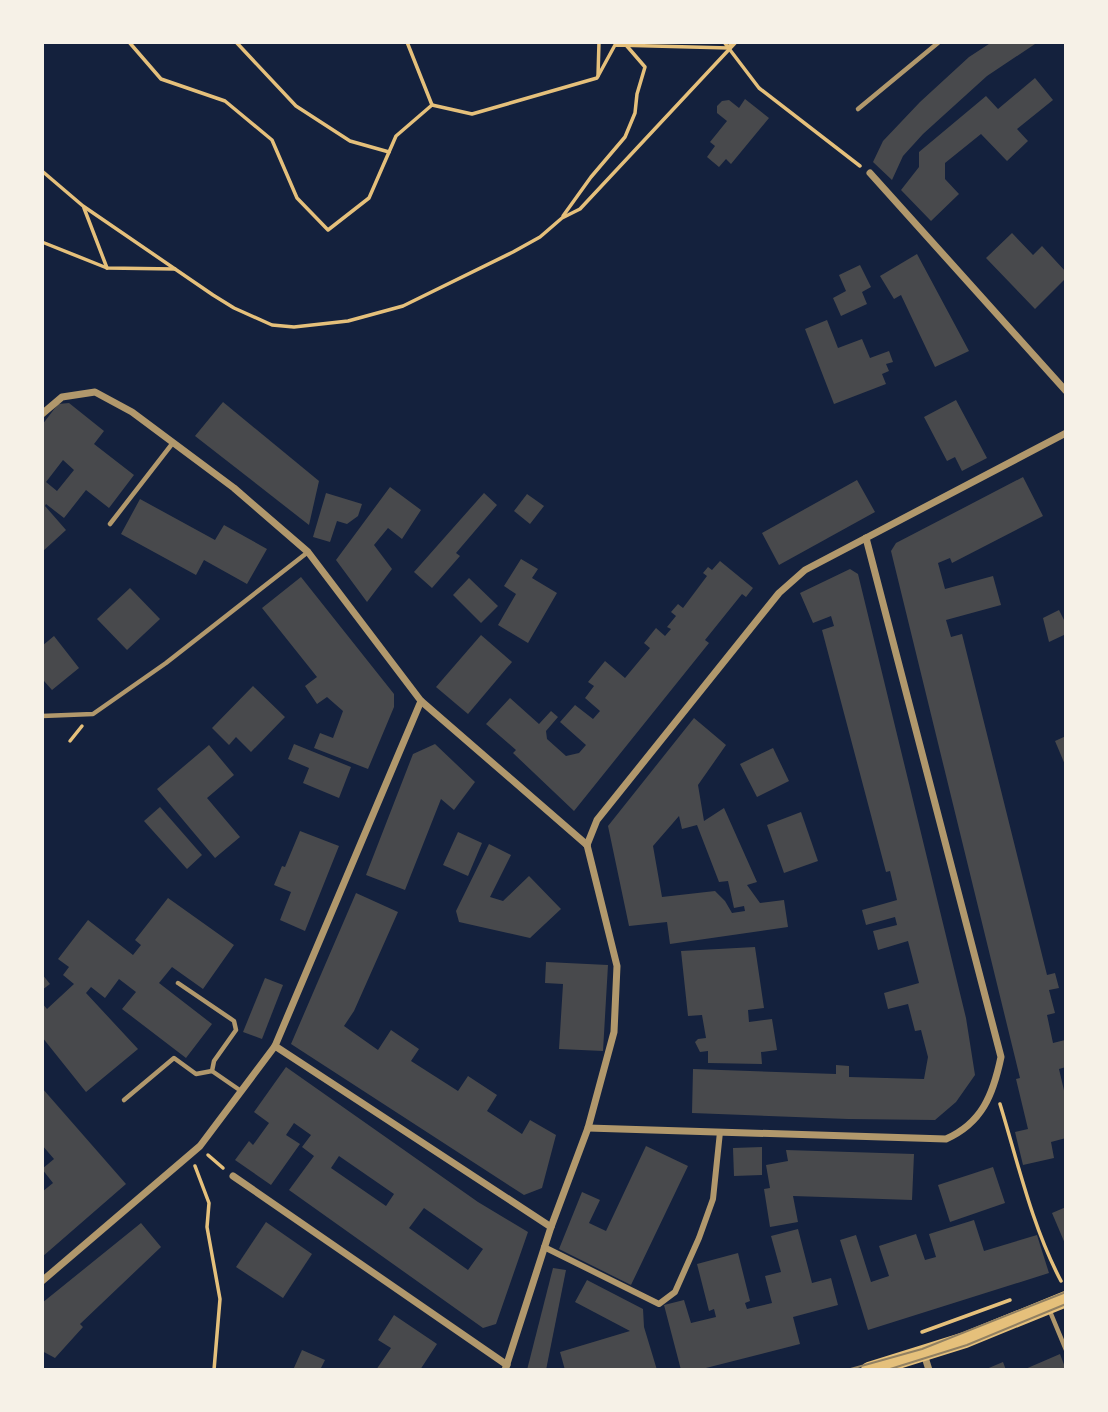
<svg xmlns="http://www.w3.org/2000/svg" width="1108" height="1412" viewBox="0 0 1108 1412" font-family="'Fira Sans Condensed',sans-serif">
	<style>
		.building { fill: #48494c; fill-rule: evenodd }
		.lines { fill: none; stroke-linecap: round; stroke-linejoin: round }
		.path { stroke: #e5c07b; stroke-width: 3.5 }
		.service { stroke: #b1986c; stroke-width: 4.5 }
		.pedestrian { stroke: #b1986c; stroke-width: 6 }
		.minor { stroke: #b1986c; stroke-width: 7 }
		.primary { stroke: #e5c07b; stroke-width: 16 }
		.tram { stroke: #918062; stroke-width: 2 }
	</style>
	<rect width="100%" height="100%" fill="#14213d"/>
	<!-- building -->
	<g class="building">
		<polygon points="992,42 1033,42 1035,44 987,76 923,134 903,156 892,180 873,162 883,141 920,102 969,57"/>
		<polygon points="1035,78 1053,100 1017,129 1028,141 1007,161 981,134 945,163 945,179 959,194 931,221 901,190 919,167 919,152 986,96 998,109"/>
		<polygon points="745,99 769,118 731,164 726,159 719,167 707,157 715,146 710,142 727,121 717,113 717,106 722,101 729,100 739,108"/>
		<polygon points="1012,233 1033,255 1042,246 1066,272 1066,278 1035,309 986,258"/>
		<polygon points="917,254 969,351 935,367 901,295 894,299 880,276"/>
		<polygon points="860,265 871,287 862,292 867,304 841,316 833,298 846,291 839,275"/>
		<polygon points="827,320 838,348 862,339 870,358 889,351 893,362 886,364 889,371 882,374 886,384 834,404 805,329"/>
		<polygon points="956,400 987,458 962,471 955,457 947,461 924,417"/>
		<polygon points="223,402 319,481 309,525 195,436"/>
		<path d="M 69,403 L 104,431 L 94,444 L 134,475 L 109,508 L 86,490 L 64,518 L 46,504 L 45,506 L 66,530 L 42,552 L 42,425 L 58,404 ZM 63,460 L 74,470 L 57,491 L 46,482 Z"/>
		<polygon points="1023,477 1043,516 952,563 950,558 938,563 945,589 993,576 1001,605 946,620 951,637 962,634 1047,975 1055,973 1059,988 1049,990 1055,1013 1047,1015 1053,1043 1065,1040 1066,1044 1066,1067 1059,1069 1066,1099 1066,1138 1051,1142 1054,1158 1023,1165 1015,1132 1028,1129 1016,1079 1020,1078 891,551 896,543"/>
		<polygon points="857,480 875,512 779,565 762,533"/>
		<polygon points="390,487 421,510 402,539 388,528 374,545 392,569 367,602 336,560"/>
		<polygon points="326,493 362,504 358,516 347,524 337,521 330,542 313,537"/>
		<polygon points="484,493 497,505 456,553 460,556 432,588 414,572"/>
		<polygon points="527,494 544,506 530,524 514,511"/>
		<polygon points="140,499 215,540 224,525 267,549 247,584 204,560 196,575 121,534"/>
		<polygon points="521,559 538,569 532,578 557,593 528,643 498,625 516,594 504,586"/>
		<polygon points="720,561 753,588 746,597 742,594 705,640 709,643 574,811 513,753 516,750 486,724 510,698 539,724 551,711 558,717 546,731 547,739 566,756 579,753 586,745 560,722 575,705 593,719 600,711 585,698 594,686 588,682 605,661 625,678 650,648 644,643 656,628 665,636 671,629 667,627 676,616 671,612 678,604 683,608 707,576 703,573 708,567 712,570"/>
		<polygon points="850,569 858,574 966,1018 975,1075 956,1102 935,1120 848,1119 692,1113 693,1069 836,1074 836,1065 849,1066 849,1077 924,1079 928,1057 921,1030 915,1031 908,1004 888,1009 884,993 919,983 908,941 878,950 873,931 897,925 895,917 866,925 862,910 897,900 890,871 886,872 822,630 834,626 831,616 813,623 800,593"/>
		<polygon points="301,577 394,694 394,707 368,769 314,748 320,733 333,738 343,711 327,697 317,704 305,686 317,677 262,608"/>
		<polygon points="469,578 498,606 481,623 453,595"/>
		<polygon points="130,588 160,619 127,650 97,619"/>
		<polygon points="1059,610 1066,624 1066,634 1049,642 1043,618"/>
		<polygon points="481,635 512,662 468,714 436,687"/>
		<polygon points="54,636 79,668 52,690 44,681 42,683 42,646"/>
		<polygon points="253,686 285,717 251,752 236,737 229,745 212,728"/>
		<path d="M 694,718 L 726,745 L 698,785 L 704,821 L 724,808 L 757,882 L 747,885 L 760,903 L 784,900 L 788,927 L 670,944 L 667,922 L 629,926 L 608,826 ZM 679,816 L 682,829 L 697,825 L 719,882 L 728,881 L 734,908 L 744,906 L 745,911 L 732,913 L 725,901 L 715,891 L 662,897 L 653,846 Z"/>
		<polygon points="1066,736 1066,767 1055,741"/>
		<polygon points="294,744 351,767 339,798 303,783 309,768 288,759"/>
		<polygon points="435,744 475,782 454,810 441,799 405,890 366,875 413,754"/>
		<polygon points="209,745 234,775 207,798 240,837 215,858 157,789"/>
		<polygon points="773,748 789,781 757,797 740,764"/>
		<polygon points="160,807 202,855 187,869 144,821"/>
		<polygon points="801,812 818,861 784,873 767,825"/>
		<polygon points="300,831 339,846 305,931 280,920 291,892 274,885 282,866 285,867"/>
		<polygon points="458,832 482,843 468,876 443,865"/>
		<polygon points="489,844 511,855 490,897 503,901 529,876 561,909 530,938 459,922 456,911"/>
		<polygon points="356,893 398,912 354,1011 344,1026 378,1050 391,1030 419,1049 411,1061 458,1091 468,1076 497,1095 487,1111 522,1134 530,1120 556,1135 542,1188 524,1195 291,1044"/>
		<polygon points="168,898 234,945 203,989 172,967 159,983 212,1024 186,1058 122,1009 136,992 119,979 105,998 91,987 86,993 138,1049 86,1092 42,1037 42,1003 47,1009 74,984 63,975 69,967 58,959 88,920 133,955 141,945 135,940"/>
		<polygon points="755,947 764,1008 748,1010 749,1022 772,1019 777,1050 761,1052 762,1064 708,1063 708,1051 700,1052 695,1042 698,1039 706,1038 702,1015 688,1016 681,951"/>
		<polygon points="546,962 608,965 603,1051 559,1049 563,984 545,983"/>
		<polygon points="42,974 50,984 42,990"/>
		<polygon points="265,978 283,985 262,1039 243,1032"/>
		<path d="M 286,1067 L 478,1202 L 528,1232 L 496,1324 L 483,1328 L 289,1190 L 314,1156 L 302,1147 L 311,1135 L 294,1123 L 286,1135 L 300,1144 L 271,1185 L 235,1160 L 249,1141 L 253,1145 L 269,1123 L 254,1112 ZM 339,1156 L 394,1194 L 386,1206 L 331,1168 ZM 424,1208 L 483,1249 L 468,1270 L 409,1228 Z"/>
		<polygon points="42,1088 126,1184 42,1257 42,1192 53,1183 42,1169 54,1159 42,1145"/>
		<polygon points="646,1146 688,1166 631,1285 559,1249 582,1192 600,1200 589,1223 606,1231"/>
		<polygon points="762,1147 762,1175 734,1176 733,1148"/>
		<polygon points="786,1150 914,1154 912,1200 793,1196 798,1222 770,1227 764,1189 770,1188 766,1165 788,1161"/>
		<polygon points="993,1167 1005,1203 950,1222 938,1185"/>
		<polygon points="1066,1207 1066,1246 1052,1213"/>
		<polygon points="974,1220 984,1251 1037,1235 1049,1273 868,1330 840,1240 856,1235 871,1282 889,1276 879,1246 916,1234 925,1260 936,1257 929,1234"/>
		<polygon points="266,1222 312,1254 283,1298 236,1267"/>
		<polygon points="141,1223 161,1247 80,1324 83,1327 55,1358 42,1351 42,1303"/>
		<polygon points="798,1229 812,1283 831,1278 838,1305 793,1317 800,1344 698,1370 681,1370 664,1305 684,1300 691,1323 716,1317 714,1309 709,1311 697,1264 738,1253 750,1301 745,1303 747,1309 772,1303 765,1276 781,1272 771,1236"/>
		<polygon points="553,1268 566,1270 546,1370 527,1370"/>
		<polygon points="587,1280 643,1309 644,1327 657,1370 565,1370 560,1352 630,1331 575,1302"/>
		<polygon points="394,1315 437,1344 420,1370 376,1370 391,1348 378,1340"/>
		<polygon points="302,1350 325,1360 320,1370 293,1370"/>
		<polygon points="1060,1354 1066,1370 1023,1370"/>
		<polygon points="1003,1362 1006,1370 984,1370"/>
	</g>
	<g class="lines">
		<!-- path -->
		<g class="path">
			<polyline points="129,42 161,79 225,101 272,140 297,198 328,230 369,198 396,136 432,105 472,114 597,78 615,45 729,48 731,42"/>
			<polyline points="236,42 296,106 350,141 389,152"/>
			<polyline points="407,42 432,105"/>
			<polyline points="724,42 759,88 860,166"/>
			<polyline points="598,76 599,42"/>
			<polyline points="42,171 83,206 213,295 234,308 272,325 294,327 348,321 403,306 513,252 540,237 562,218 580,209 736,42"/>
			<polyline points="84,208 107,268"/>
			<polyline points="563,216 591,177 625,137 635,113 637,94 645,67 626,45 628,42"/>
			<polyline points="42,242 107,268 175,269"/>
			<polyline points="70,741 82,726"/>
			<path d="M 1000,1104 C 1018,1163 1032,1226 1061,1281"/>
			<polyline points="208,1155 223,1168"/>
			<polyline points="195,1166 209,1203 207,1227 220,1299 214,1370"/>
			<polyline points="922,1332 1010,1300"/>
		</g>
		<!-- service -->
		<g class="service">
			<polyline points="858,109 939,42"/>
			<polyline points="110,524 172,444"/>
			<polyline points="42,716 93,714 166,663 308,552"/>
			<polyline points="178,983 234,1021 236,1030 214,1061 212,1071 241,1091"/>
			<polyline points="124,1100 174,1058 196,1074 212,1071"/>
			<polyline points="1049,1309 1066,1350"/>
		</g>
		<!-- pedestrian -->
		<polyline class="pedestrian" points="544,1247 659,1304 675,1292 699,1238 713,1199 720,1132"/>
		<!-- minor -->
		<g class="minor">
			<polyline points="870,173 1066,391"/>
			<polyline points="42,414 62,397 95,392 132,412 234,488 308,552 421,701 587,845"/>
			<polyline points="587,845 597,820 779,593 805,570 1066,433"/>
			<polyline points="275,1046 551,1227"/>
			<path d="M 588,1128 L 946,1139 C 982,1123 993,1095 1001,1057 L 866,538"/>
			<polyline points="233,1176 507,1365"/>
			<polyline points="42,1281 200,1146 275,1046 421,701"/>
			<polyline points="924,1354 929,1370"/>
			<polyline points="505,1370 551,1227 588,1128 614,1032 617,966 587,845"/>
		</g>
		<!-- primary -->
		<polyline class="primary" points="869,1370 965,1340 1066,1299"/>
		<!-- tram -->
		<g class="tram">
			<polyline points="847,1370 922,1349 1066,1292"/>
			<polyline points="887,1370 967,1345 1066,1304"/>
		</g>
	</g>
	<!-- border -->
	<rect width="1108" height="1412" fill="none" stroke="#f6f1e7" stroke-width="88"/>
</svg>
